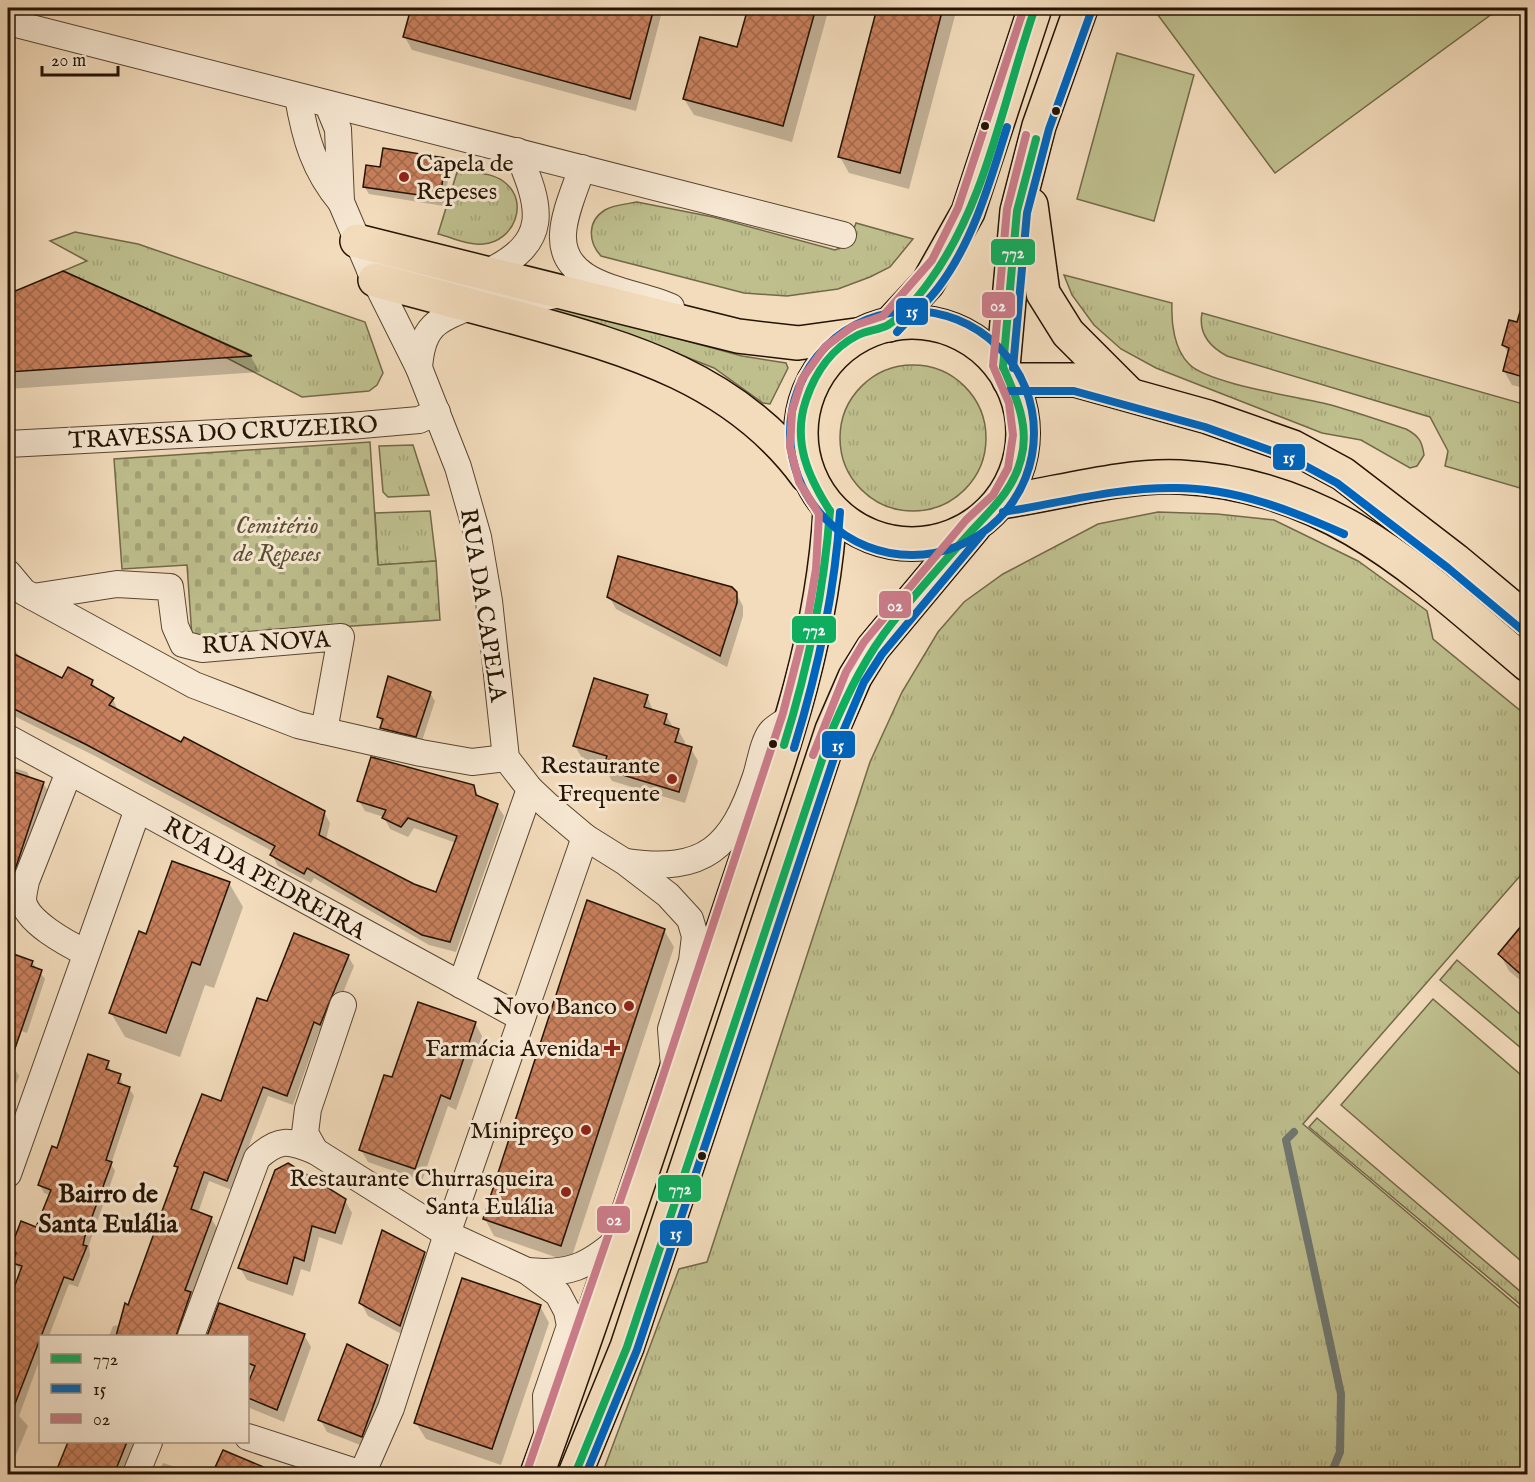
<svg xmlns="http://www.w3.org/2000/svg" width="1535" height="1482" viewBox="0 0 1535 1482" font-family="'IM FELL English',serif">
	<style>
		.grass { fill: url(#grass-tufts); stroke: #726948; stroke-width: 1.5 }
		.cemetery { fill: url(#cemetery-stones); stroke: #726948; stroke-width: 1.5 }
		.garden { fill: #bfbf8e; stroke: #726948; stroke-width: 1.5 }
		.shadow { fill: #0003 }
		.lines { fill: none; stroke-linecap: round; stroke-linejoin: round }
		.stream { stroke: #6f7771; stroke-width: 8 }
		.building { fill: url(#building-cross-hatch); stroke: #241303; stroke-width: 1.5 }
		.street-casing { stroke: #584531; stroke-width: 28 }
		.primary-casing { stroke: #241303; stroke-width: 36 }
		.street { stroke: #f7e8d3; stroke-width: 26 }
		.primary { stroke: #f3dcbc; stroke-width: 33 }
		.bus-1-casing { stroke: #f7e8d3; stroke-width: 12 }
		.bus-2-casing { stroke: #f7e8d3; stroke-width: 12 }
		.bus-3-casing { stroke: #f7e8d3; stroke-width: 12 }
		.bus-1 { stroke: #0fad5e; stroke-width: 8 }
		.bus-2 { stroke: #0065bd; stroke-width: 8 }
		.bus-3 { stroke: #ca7c89; stroke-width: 8 }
		.bus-dot { fill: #241303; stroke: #f7e8d3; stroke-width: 2 }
		.poi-dot { fill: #8f2418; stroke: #f7e8d3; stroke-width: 2 }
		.labels { text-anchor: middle; stroke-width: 6; stroke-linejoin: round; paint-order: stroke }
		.poi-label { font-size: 24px; fill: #241303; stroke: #f7e8d3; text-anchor: end }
		.street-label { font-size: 24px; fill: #241303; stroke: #f7e8d3 }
		.park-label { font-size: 24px; font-style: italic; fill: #5a4f34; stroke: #f7e8d3 }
		.neighbourhood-label { font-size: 26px; font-weight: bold; fill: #241303; stroke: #f7e8d3 }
		.line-badge { stroke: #f7e8d3; stroke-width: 2 }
		.badge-label { font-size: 16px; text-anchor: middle; font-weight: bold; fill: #fff }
	</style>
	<defs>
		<pattern id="grass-tufts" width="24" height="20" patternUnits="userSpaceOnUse" patternTransform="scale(1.5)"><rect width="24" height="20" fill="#bfbf8e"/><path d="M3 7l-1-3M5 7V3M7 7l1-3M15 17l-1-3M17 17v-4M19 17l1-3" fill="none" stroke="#a4a379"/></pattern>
		<pattern id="cemetery-stones" width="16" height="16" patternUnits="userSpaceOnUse" patternTransform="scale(1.5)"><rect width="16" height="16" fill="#bfbf8e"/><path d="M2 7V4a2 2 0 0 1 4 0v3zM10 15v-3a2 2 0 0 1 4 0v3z" fill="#a4a379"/></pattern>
		<pattern id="building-cross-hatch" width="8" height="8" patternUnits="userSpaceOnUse" patternTransform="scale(1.5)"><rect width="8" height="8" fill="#c8805d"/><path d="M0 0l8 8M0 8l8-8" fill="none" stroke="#a2684b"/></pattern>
	</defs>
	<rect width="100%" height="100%" fill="#f3dcbc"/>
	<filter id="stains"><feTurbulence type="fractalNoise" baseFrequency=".00333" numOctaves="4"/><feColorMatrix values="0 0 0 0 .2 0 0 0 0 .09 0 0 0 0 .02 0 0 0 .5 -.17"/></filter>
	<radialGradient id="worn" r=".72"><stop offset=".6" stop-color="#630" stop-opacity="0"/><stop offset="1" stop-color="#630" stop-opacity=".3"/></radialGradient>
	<!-- grass -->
	<g class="grass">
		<path d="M 458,169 C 471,172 492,173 503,181 C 531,201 514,242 483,244 C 469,246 451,237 438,234 Z"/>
		<path d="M 637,202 L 713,217 L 835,250 L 848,245 L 856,223 L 913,239 L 890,267 L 870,277 L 838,289 L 787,296 L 744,293 L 601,256 C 588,242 587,221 605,210 C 613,205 627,204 637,202 Z"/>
		<polygon points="75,232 138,244 365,322 383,373 377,385 369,391 302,397 225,357 251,355 63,271 87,261 50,241"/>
		<path d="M 1064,275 L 1172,303 C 1171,323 1174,349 1189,364 C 1208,384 1300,397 1331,405 C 1356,412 1381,421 1406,429 C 1419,436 1422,441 1424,455 L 1417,466 L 1410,468 L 1361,440 L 1322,433 L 1156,368 L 1121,349 L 1094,325 L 1072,295 Z"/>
		<polygon points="561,307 742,356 786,363 788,368 770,404 763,403 714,368 643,340 543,310"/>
		<path d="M 1202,313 L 1527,405 L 1527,490 L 1445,466 L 1448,451 L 1430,417 L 1227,356 C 1210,347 1198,334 1202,313 Z"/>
		<circle cx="913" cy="438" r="73"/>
		<polygon points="413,445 429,495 388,497 383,492 379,446"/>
		<polygon points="430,511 436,561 378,565 375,513"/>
		<polygon points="1158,512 1217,514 1274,520 1358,561 1427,611 1433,639 1527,716 1527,868 1303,1124 1527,1314 1527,1474 602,1474 679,1269 707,1262 870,762 902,692 938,632 964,602 1003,574 1098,524"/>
		<polygon points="1457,960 1527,1020 1527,1053 1440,980"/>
		<polygon points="1317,1118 1527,1297 1527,1310 1309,1127"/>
	</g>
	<!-- cemetery -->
	<polygon class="cemetery" points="370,442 378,565 436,561 440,620 192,637 187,565 122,569 114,459"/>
	<!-- garden -->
	<g class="garden">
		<polygon points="1160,8 1500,8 1275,173 1155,11"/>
		<polygon points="1117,53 1194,75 1154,221 1077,199"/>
		<polygon points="1433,999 1527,1080 1527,1266 1341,1105"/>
	</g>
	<!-- shadow -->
	<g class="shadow">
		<polygon points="413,8 663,8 636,111 412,50 405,37"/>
		<polygon points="750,8 829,8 792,142 694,115 684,99 738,49"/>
		<polygon points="879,8 957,8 909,189 849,173 840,157"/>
		<polygon points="445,159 450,167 444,206 369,194 364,186 381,169"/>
		<polygon points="63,273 251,357 260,372 8,389 8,296"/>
		<polygon points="1510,322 1528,327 1528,389 1512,385 1504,371 1509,354 1503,345"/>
		<polygon points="736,593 743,606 743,616 727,667 616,609 609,596"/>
		<polygon points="8,646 15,650 21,659 63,680 92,681 98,691 113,699 118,711 324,812 330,823 326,840 413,885 437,894 456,843 414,828 408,837 390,829 384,817 365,811 359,801 473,786 480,798 497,805 504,816 456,952 429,945 314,878 311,883 278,866 272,855 274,852 95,756 8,713"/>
		<polygon points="430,693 435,701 421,744 386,736 379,717"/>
		<polygon points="647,696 653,711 666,715 673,727 678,730 685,742 684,747 691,749 698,761 685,803 612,781 605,769 606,765 582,758 575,746"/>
		<polygon points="8,766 27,772 31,779 43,783 48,791 14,895 8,893"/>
		<polygon points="229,883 243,907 214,988 205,985 180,1057 125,1037 111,1013 147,936"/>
		<polygon points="1528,921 1528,987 1509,971 1500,954"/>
		<polygon points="664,930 674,947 570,1262 494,1236 485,1219"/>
		<polygon points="8,954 32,962 45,979 27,1033 8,1026"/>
		<polygon points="348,956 354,966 326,1034 319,1031 293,1105 268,1096 232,1190 209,1181 198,1213 211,1218 217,1228 192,1296 196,1303 184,1336 109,1336 113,1326 121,1325 129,1307 178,1171 175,1166 222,1103 268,1003"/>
		<polygon points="475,1023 482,1036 456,1110 448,1106 422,1181 368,1162 361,1150 393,1079"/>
		<polygon points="108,1062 111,1072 120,1075 123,1086 129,1088 134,1096 111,1164 115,1171 89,1245 90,1255 78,1287 69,1284 49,1336 40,1336 40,1359 19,1416 28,1426 8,1474 8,1308 21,1272 14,1263 16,1258 12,1250 37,1229 50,1195 44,1193 40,1185"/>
		<polygon points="8,1065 14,1068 19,1076 8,1104"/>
		<polygon points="345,1200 352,1213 342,1245 319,1237 310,1272 301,1269 293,1296 247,1280 240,1268"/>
		<polygon points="424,1253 432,1266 407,1337 368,1316 361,1303"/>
		<polygon points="220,1305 304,1335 311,1347 284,1422 250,1408 248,1403 248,1386 253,1374 248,1371 248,1336 208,1336"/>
		<polygon points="540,1306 549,1323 501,1465 426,1439 416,1423"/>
		<polygon points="387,1366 394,1378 368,1448 327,1432 320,1419"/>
		<polygon points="77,1442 135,1442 122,1474 57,1474 63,1458 70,1461"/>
		<polygon points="224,1452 256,1466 261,1474 214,1474"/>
		<polygon points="163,1463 197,1474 158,1474"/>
		<polygon points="401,1468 420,1474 399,1474"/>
	</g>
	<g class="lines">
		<!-- stream -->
		<polyline class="stream" points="1294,1132 1286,1140 1341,1394 1340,1452 1331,1474"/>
	</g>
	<!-- building -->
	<g class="building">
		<polygon points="411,8 654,8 630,99 403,37"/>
		<polygon points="748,8 816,8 783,126 683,99 700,37 737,47"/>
		<polygon points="877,8 943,8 900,173 838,157"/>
		<polygon points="383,148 446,158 440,198 363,187 366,165 380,167"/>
		<polygon points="63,271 252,356 8,372 8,294"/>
		<polygon points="1522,305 1527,306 1527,378 1503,371 1509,348 1502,345 1509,320 1517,322"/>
		<polygon points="618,556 732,587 737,592 737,603 720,656 607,597"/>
		<polygon points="8,651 62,678 68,667 93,680 91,685 114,698 109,705 181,742 184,737 325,811 319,835 414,884 436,892 457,836 408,818 401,827 382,818 386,810 357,801 371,757 474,785 476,795 498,804 450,942 422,935 307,868 304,874 270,855 275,846 87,745 8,706"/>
		<polygon points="388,676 431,692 416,737 380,728 383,719 377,717"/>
		<polygon points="594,678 648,695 644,707 667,714 664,724 679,729 675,742 692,747 679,792 603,769 607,756 573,746"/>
		<polygon points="8,770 44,782 11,882 8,881"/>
		<polygon points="172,861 230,882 200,965 192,962 166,1033 109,1013 139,931 146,934"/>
		<polygon points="587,900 665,929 561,1246 483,1219"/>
		<polygon points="1527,919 1527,980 1498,954"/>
		<polygon points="294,933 349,955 320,1025 314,1022 287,1096 263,1087 227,1181 204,1172 191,1209 212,1217 185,1290 191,1292 176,1336 116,1336 125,1303 128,1305 178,1167 174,1166 202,1094 221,1101 257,998 267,1001"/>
		<polygon points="8,952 33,961 31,966 42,970 11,1060 8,1059"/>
		<polygon points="418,1002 476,1022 450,1099 441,1095 415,1169 359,1150 384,1075 392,1077"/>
		<polygon points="88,1054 109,1061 106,1069 121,1074 118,1083 130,1087 106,1160 112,1162 85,1236 83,1245 87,1246 73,1280 64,1277 8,1422 8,1304 22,1266 12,1263 16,1253 10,1250 21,1221 36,1227 51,1190 38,1185 52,1146 57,1148"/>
		<polygon points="288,1163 346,1199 335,1233 312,1226 304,1261 294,1257 287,1284 238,1268 275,1170"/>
		<polygon points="382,1230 425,1252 400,1326 359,1303"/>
		<polygon points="462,1278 541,1305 492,1449 414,1423"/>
		<polygon points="219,1303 305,1334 277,1410 248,1398 248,1383 255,1366 248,1363 248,1336 207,1336"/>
		<polygon points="347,1344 388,1365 362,1437 318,1420"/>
		<polygon points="68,1442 127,1442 114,1474 55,1474"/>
		<polygon points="223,1450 280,1474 212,1474"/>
	</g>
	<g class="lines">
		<defs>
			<g id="street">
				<polyline points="8,22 843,235"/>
				<path d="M 298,97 C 305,138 314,170 341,202"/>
				<polyline points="328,105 338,129 341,202 370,270 419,368 458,467 478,537 489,601 506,758 530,789 547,805 585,837 625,862 668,895 690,919 695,936 692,961 671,1029 674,1067"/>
				<path d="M 582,168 C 575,189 564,213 563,234 C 560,288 634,290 671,307"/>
				<polyline points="370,270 386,265 526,301 560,294"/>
				<path d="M 486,273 C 551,242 542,209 517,151"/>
				<path d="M 419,368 C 422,327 435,320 472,306"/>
				<polyline points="8,444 350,426 419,420 437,412"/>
				<polyline points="8,573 24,592 194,685 298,725 421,753 472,762 506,758"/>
				<polyline points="33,597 117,584 170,587 175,626 183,644 202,649 341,637 324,731"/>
				<polyline points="8,738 522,1018"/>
				<path d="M 69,772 L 26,881 C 25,887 23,894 23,900 C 26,922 68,944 86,953"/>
				<path d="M 627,862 C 705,873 732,848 756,776 C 760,764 763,742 771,732 C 776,726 787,721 793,716"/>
				<polyline points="461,985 530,789"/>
				<polyline points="315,1151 305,1133 308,1109 343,1005"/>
				<polyline points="8,1174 138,809"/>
				<path d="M 527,1271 C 568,1275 587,1267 618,1240"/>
				<path d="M 191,1336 L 257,1158 C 279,1138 288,1140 315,1151 L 447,1234 L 527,1271 L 558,1294 L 567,1311 L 570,1326 L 546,1396 L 547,1433"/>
				<polyline points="248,1437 362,1474"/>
				<polyline points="136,1474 149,1442"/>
				<polyline points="362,1474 391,1408 447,1234 585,837"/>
			</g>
			<g id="primary">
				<polyline points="1031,205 1043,293 1068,333 1128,393"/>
				<polyline points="357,241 738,336 798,343 856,335"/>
				<path d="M 375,280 C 424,293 472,306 521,319 C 630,349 736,379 807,476"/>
				<circle cx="912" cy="433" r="111"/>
				<polyline points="889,325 928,283 968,212 1035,8"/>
				<polyline points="1003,367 1017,211 1039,126 1081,8"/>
				<polyline points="1009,380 1075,380 1208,417 1293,447 1343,474 1455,560 1528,621"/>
				<path d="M 1001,502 C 1055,494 1126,474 1180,477 C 1332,485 1419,573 1528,665"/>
				<path d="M 537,1474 C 602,1295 662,1113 722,932 C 767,793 822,658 830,511"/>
				<polyline points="575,1474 627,1347 832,730 855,677 873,648 974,527"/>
			</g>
		</defs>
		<!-- street casing -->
		<use href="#street" class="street-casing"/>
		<!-- primary casing -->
		<use href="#primary" class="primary-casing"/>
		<!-- street -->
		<use href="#street" class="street"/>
		<!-- primary -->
		<use href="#primary" class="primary"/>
		<defs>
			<g id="bus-1">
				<polyline points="1003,367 1017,211 1036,139"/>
				<path d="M 830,511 C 808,477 792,441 806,400 C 815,373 832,348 858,335 C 868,330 879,330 888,325 C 904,315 918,297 929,282 C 987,203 1003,99 1035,8"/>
				<path d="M 784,745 C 808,668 824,591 830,511"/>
				<path d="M 575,1474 L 627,1347 L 832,730 C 849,691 866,656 892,623 C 916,593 941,565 967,536 C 988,512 1013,492 1021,459 C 1030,427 1016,396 1003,367"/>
			</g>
			<g id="bus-2">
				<circle cx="912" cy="433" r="122"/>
				<path d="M 897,332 C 910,318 926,304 938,288 C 973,242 990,182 1007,127"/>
				<polyline points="1013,368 1027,213 1049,129 1091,12"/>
				<polyline points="1009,391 1074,391 1205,427 1289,457 1337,483 1448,568 1521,629"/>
				<path d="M 1003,512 C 1060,503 1118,487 1176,488 C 1234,488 1291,510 1344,534"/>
				<path d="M 794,748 C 818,670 835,593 840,512"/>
				<polyline points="586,1474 637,1350 842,734 864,682 882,654 982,534"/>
			</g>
			<g id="bus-3">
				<polyline points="813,755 846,672 864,642 966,520 993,495 1008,468 1013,435 1009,403 993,366 1007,209 1026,135"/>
				<polyline points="527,1471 657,1094 783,713 808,616 816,569 819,514 799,482 790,447 792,411 802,379 825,347 853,326 883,316 932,260 958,208 1024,8"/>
			</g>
		</defs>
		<!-- bus-1 casing -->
		<use href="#bus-1" class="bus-1-casing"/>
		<!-- bus-2 casing -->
		<use href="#bus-2" class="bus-2-casing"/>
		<!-- bus-3 casing -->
		<use href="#bus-3" class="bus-3-casing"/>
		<!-- bus-1 -->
		<use href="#bus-1" class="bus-1"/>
		<!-- bus-2 -->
		<use href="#bus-2" class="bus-2"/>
		<!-- bus-3 -->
		<use href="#bus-3" class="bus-3"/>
	</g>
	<!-- markers -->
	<g class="bus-dot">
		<circle cx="1056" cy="111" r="5"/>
		<circle cx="985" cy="126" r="5"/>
		<circle cx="773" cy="744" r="5"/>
		<circle cx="702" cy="1156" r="5"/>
	</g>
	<g class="poi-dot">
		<circle cx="404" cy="177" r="6"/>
		<circle cx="672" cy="779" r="6"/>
		<circle cx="629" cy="1006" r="6"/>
		<path d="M609 1039h6v6h6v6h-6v6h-6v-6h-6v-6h6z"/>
		<circle cx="586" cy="1130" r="6"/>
		<circle cx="566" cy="1192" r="6"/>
	</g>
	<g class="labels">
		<!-- poi labels -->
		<g class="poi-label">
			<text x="416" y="171" text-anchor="start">Capela de<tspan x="416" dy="28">Repeses</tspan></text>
			<text x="660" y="773">Restaurante<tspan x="660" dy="28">Frequente</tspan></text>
			<text x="617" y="1014">Novo Banco</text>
			<text x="600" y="1056">Farmácia Avenida</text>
			<text x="574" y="1138">Minipreço</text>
			<text x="554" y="1186">Restaurante Churrasqueira<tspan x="554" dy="28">Santa Eulália</tspan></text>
		</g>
		<!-- street labels -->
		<g class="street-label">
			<text transform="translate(223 432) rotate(-3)" y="8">TRAVESSA DO CRUZEIRO</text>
			<text transform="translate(484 605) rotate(81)" y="8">RUA DA CAPELA</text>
			<text transform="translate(266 642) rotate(-3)" y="8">RUA NOVA</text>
			<text transform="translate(265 878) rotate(29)" y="8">RUA DA PEDREIRA</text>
		</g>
		<!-- park labels -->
		<g class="park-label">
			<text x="277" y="533">Cemitério<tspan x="277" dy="28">de Repeses</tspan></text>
		</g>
		<!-- neighbourhood labels -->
		<g class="neighbourhood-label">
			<text x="108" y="1202">Bairro de<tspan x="108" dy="30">Santa Eulália</tspan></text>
		</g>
	</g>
	<g class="line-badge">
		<rect x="990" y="238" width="46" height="28" rx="6" fill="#0fad5e"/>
		<rect x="981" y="291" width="35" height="28" rx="6" fill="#ca7c89"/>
		<rect x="895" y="297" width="34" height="29" rx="6" fill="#0065bd"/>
		<rect x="1272" y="443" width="34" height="28" rx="6" fill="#0065bd"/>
		<rect x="878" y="590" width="34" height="29" rx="6" fill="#ca7c89"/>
		<rect x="791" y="615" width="46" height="29" rx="6" fill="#0fad5e"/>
		<rect x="821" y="730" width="35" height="29" rx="6" fill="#0065bd"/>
		<rect x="657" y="1174" width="45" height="29" rx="6" fill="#0fad5e"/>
		<rect x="596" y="1205" width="35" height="29" rx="6" fill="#ca7c89"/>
		<rect x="659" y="1219" width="34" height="28" rx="6" fill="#0065bd"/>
	</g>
	<g class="badge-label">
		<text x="1013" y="258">772</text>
		<text x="998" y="311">02</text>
		<text x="912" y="317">15</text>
		<text x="1289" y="463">15</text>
		<text x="895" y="611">02</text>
		<text x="814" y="635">772</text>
		<text x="838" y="751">15</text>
		<text x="680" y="1194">772</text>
		<text x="614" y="1225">02</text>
		<text x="676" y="1239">15</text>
	</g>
	<!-- margin -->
	<rect width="1535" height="1482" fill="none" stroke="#f3dcbc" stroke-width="30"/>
	<rect x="9" y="9" width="1517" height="1464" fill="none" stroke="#241303" stroke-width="3"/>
	<rect x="15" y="15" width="1505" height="1452" fill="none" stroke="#241303" stroke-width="1.5"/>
	<!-- legend -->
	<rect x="39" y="1335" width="210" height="108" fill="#f7e8d3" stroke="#a39380" stroke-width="1.5"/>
	<rect x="51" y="1354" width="30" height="9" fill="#0fad5e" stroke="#a39380" stroke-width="1.5"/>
	<text x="93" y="1365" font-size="18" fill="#241303">772</text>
	<rect x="51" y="1384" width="30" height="9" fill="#0065bd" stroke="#a39380" stroke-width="1.5"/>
	<text x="93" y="1395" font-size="18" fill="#241303">15</text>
	<rect x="51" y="1414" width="30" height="9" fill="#ca7c89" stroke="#a39380" stroke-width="1.5"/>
	<text x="93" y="1425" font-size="18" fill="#241303">02</text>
	<!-- scale -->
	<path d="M42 66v9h76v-9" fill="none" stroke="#241303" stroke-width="3"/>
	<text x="51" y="66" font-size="18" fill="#241303" stroke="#f7e8d3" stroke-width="4.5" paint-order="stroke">20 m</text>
	<rect width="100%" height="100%" filter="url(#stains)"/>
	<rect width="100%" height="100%" fill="url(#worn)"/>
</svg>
